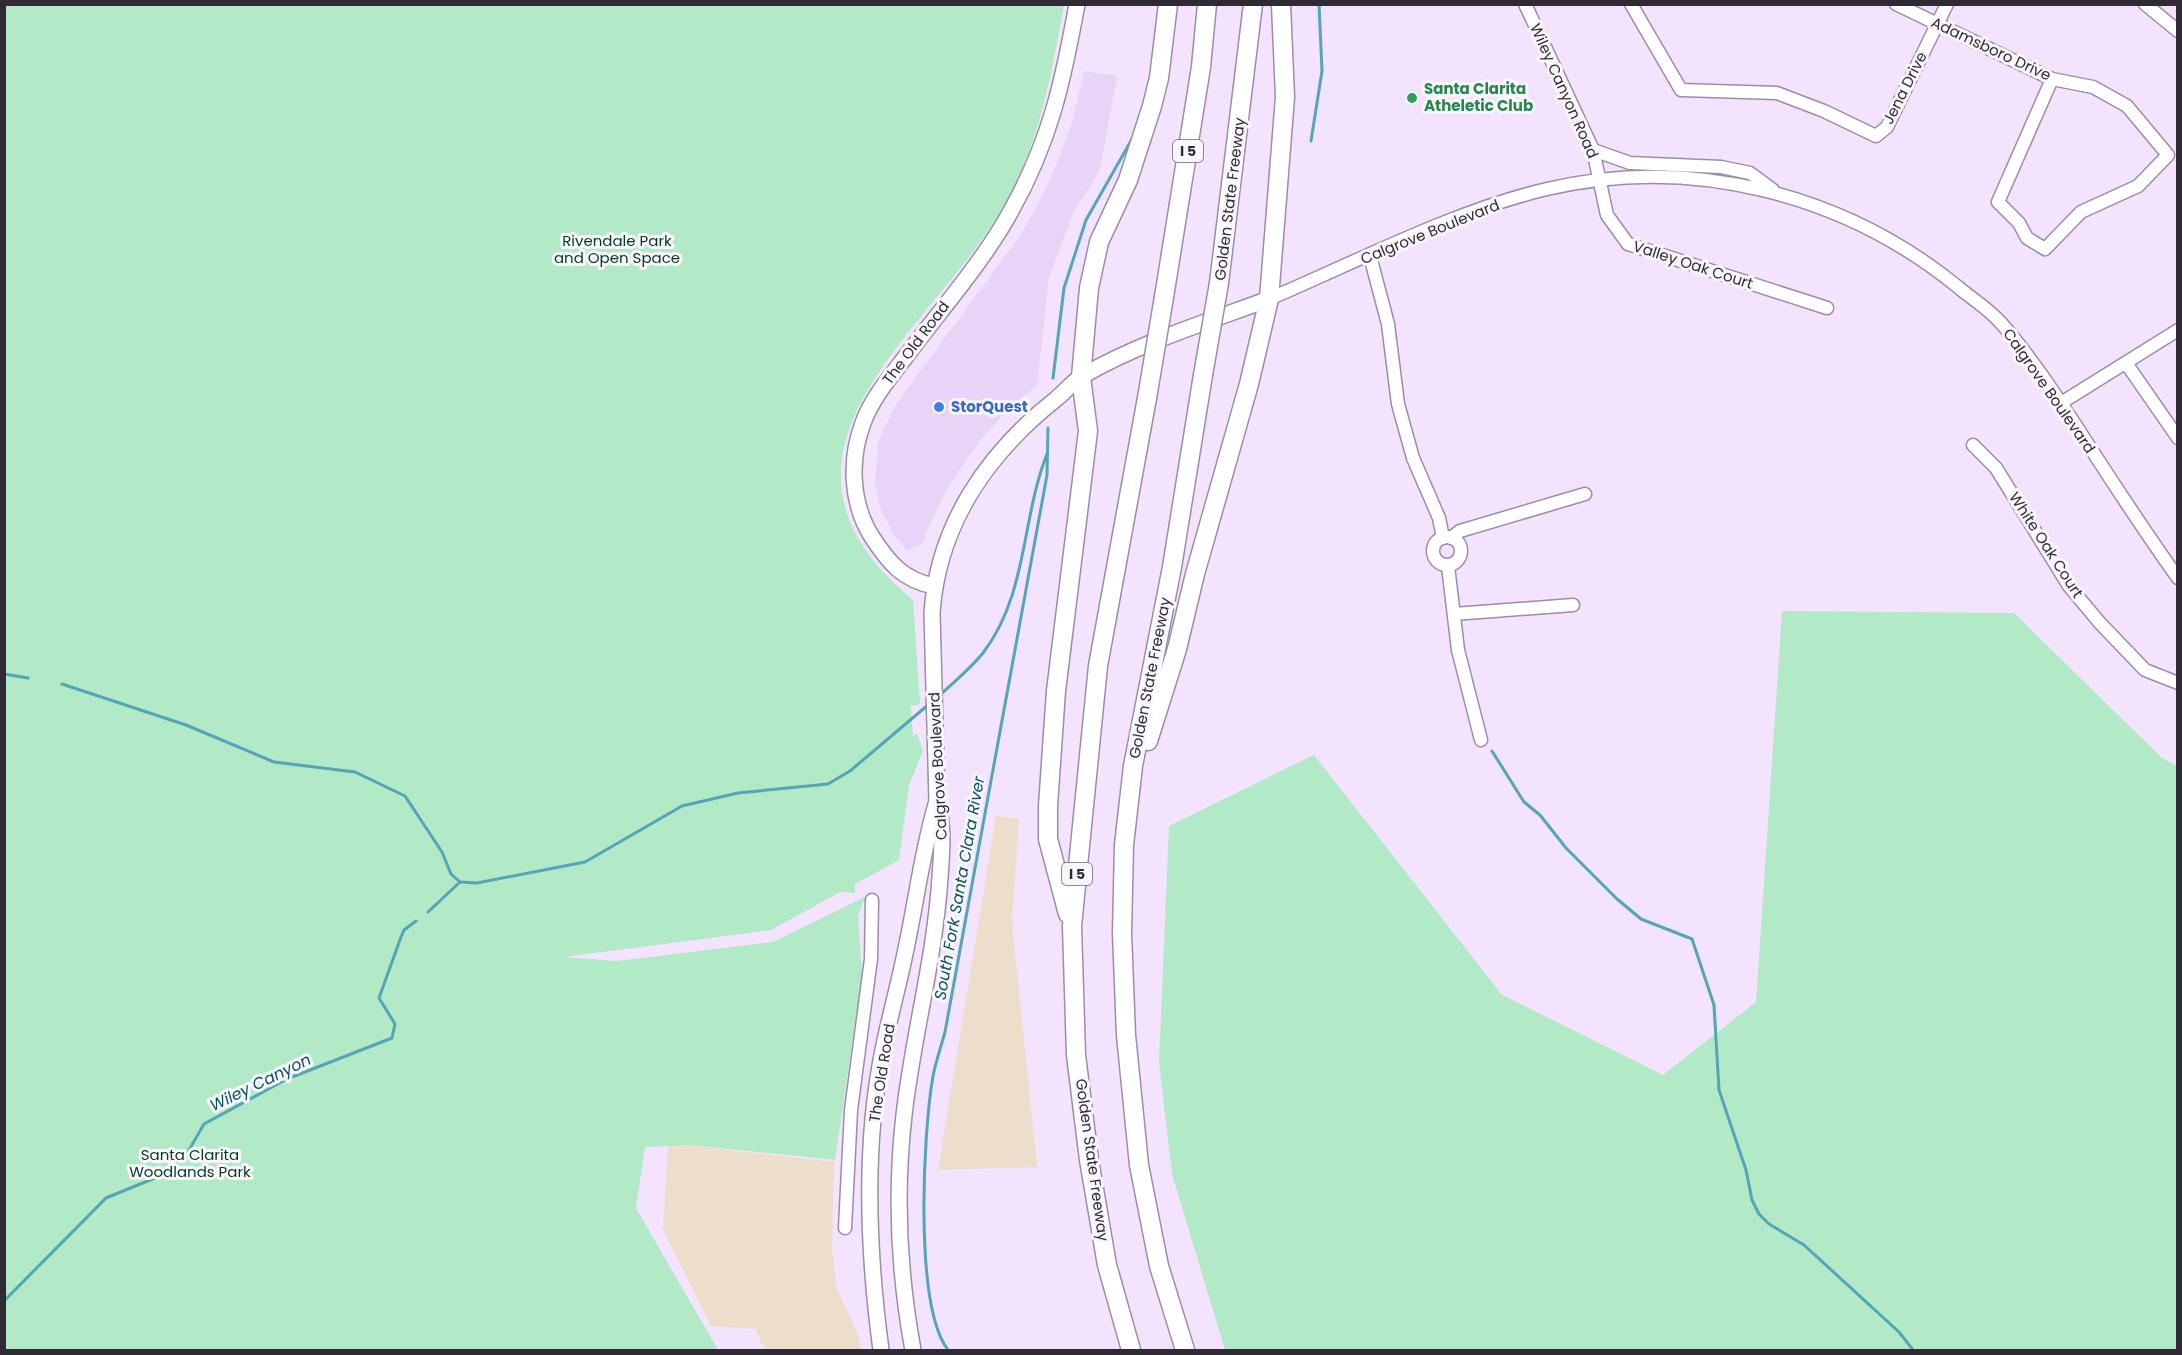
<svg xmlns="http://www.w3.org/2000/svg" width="2182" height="1355" viewBox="0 0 2182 1355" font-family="Poppins,sans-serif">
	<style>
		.commercial { fill: #edddcb }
		.built { fill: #e8d4f6 }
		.green { fill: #b2e9c7 }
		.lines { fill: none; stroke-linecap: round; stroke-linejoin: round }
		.stream { stroke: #53a5b8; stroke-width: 3 }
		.minor-casing { stroke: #9c8da6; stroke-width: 15 }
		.major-casing { stroke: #9c8da6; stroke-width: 18 }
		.highway-casing { stroke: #9c8da6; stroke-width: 21 }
		.minor { stroke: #fff; stroke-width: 12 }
		.major { stroke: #fff; stroke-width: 15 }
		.highway { stroke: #fff; stroke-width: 18 }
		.highway-bridge-casing { stroke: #9c8da6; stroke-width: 21; stroke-linecap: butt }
		.highway-bridge { stroke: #fff; stroke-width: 18 }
		.leisure-dot { fill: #2e9e5b; stroke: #f9f6fb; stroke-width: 2 }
		.shop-dot { fill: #3f7fe0; stroke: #f9f6fb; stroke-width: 2 }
		.labels { text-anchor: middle; stroke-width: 6; stroke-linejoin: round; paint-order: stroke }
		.shield { fill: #f9f6fb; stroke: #6c6770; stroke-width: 1.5 }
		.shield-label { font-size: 14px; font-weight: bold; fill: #302a34 }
		.street-label { font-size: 15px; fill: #302a34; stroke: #f9f6fb }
		.leisure-label { font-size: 15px; font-weight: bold; fill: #27864d; stroke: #f9f6fb; text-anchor: start }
		.park-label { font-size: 15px; fill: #053a21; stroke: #f9f6fb }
		.shop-label { font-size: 15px; font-weight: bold; fill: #366cbe; stroke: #f9f6fb; text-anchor: start }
		.water-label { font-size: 16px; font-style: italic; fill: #07525f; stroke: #f9f6fb }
	</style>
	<rect width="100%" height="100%" fill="#f3e3fe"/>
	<!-- commercial -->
	<g class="commercial">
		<polygon points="996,816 1019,819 1012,923 1037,1167 938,1170"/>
		<polygon points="668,1143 834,1162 832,1248 836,1286 858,1335 861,1350 765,1350 755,1329 711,1326 663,1229"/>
	</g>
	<!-- built -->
	<polygon class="built" points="1084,71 1117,76 1100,170 1073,213 1049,278 1037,385 1005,413 983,437 959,470 938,506 922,544 907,551 893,533 881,510 875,485 878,442 896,404 1017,240 1035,210 1057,163 1072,123"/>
	<!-- green -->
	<g class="green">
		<path d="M 5,5 L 1064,5 C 1051,77 1038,152 998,216 C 918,342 742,458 913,600 L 920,704 L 911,706 L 913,737 L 917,733 L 923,751 L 909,785 L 899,860 L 855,884 L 855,893 L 840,892 L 771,930 L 564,957 L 617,961 L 773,942 L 873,893 L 863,902 L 858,916 L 862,975 L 835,1160 L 688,1145 L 645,1147 L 636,1208 L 718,1350 L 5,1350 Z"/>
		<polygon points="1782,611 2014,613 2162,758 2177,766 2177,1350 1225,1350 1172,1174 1159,1063 1169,826 1314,755 1502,995 1663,1075 1756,1002"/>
	</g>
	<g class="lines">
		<!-- stream -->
		<g class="stream">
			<polyline points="1311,141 1322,71 1319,4"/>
			<polyline points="1053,378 1064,288 1086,220 1132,139"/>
			<polyline points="4,674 28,678"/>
			<polyline points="62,684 186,725 274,762 355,772 405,796 442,852 451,874 460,882 477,883 585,862 682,806 738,793 828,784 850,771 928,705"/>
			<path d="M 940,695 C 955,681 970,669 983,653 C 1028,594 1021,520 1047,454"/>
			<polyline points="1492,751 1524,802 1540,815 1566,848 1617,899 1641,919 1692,939 1714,1005 1719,1090 1746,1170 1752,1200 1759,1214 1769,1224 1804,1245 1899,1332 1913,1350"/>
			<polyline points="428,912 460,882"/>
			<polyline points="4,1301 106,1198 155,1178 185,1157 204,1124 287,1079 392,1038 395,1024 379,998 401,937 404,930 416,921"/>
			<path d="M 948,1350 C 914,1306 923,1133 933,1076 C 936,1061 941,1047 945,1032 L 1047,475 L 1048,428"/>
		</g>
		<defs>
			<g id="minor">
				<polyline points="1525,4 1593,150 1607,215 1628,244 1827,308"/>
				<polyline points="1631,4 1681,90 1777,93 1824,111 1876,136 1887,127 1947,4"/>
				<polyline points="1896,4 2052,79 2093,87 2127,106 2168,155 2138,186 2081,212 2045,249 2027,238 2019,223 1998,202 2052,79"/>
				<polyline points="2145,4 2178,31"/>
				<polyline points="1593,150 1630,163 1721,167 1750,173 1773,190"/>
				<polyline points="1370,256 1388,324 1398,404 1413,458 1439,518 1443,538"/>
				<path d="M 1269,299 C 1356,262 1456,210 1547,189 C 1692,155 1844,194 1958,287 C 1972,299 1989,309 2001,323 C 2031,357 2057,397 2082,435 C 2113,483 2144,531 2178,578"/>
				<polyline points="2126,363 2178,438"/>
				<polyline points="2061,403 2178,330"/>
				<polyline points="1973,445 1996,468 2069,586 2099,622 2145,670 2178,683"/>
				<circle cx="1447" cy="551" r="14"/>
				<polyline points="1451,538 1460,531 1585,494"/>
				<polyline points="1448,566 1458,650 1481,740"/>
				<polyline points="1454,614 1573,605"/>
				<polyline points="845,1228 851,1110 871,959 872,900"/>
			</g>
			<g id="major">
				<path d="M 934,586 C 903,580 889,563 872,537 C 851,504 849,460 863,423 C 872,398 891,376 907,355 C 942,308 983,262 1011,211 C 1050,141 1063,82 1077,4"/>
				<path d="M 881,1350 C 868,1253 863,1148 883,1050 C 890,1015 900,980 907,944 C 917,896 923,847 937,801"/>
				<path d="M 913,1350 C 899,1274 895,1193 904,1115 C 913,1035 935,958 940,877 C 942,851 944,827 937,801 L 932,613 C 938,524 988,453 1056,399 C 1065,392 1073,381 1084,375 C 1142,342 1207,322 1269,299"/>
			</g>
			<g id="highway">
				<polyline points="1219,283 1253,4"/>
				<polyline points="1164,297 1201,67 1207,4"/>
				<polyline points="1148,741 1177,649 1195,574 1249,384 1269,299 1285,97 1281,4"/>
				<polyline points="1068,914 1048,839 1048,806 1056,691 1088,431 1081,377 1089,288 1099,242 1128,180 1152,106 1159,78 1168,4"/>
				<polyline points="1131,1350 1107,1265 1089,1160 1076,1055 1072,926 1098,666 1147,398"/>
				<polyline points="1185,1350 1159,1266 1139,1165 1126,1035 1122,933 1124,845 1133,766 1172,567 1203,375"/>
			</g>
		</defs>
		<!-- minor casing -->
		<use href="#minor" class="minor-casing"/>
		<!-- major casing -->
		<use href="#major" class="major-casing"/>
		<!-- highway casing -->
		<use href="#highway" class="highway-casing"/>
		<!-- minor -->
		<use href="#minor" class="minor"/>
		<!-- major -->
		<use href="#major" class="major"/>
		<!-- highway -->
		<use href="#highway" class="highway"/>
		<defs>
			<g id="highway-bridge">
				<polyline points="1203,375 1219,283"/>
				<polyline points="1147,398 1164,297"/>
			</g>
		</defs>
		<!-- highway-bridge casing -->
		<use href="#highway-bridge" class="highway-bridge-casing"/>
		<!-- highway-bridge -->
		<use href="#highway-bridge" class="highway-bridge"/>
	</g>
	<!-- markers -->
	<circle class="leisure-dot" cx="1412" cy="98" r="6"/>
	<circle class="shop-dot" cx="939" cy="407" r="6"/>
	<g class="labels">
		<!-- shield labels -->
		<g class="shield">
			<rect x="1173" y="140" width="30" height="22" rx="4.5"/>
			<rect x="1062" y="863" width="30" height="22" rx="4.5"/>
		</g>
		<g class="shield-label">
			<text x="1188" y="156">I 5</text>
			<text x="1077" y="879">I 5</text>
		</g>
		<!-- street labels -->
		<g class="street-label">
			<text transform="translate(1991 49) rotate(25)" y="5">Adamsboro Drive</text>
			<text transform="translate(1905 88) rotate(-63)" y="5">Jena Drive</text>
			<text transform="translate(1564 91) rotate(66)" y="5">Wiley Canyon Road</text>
			<text transform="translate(1230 199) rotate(-83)" y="5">Golden State Freeway</text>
			<text transform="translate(1430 232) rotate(-22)" y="5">Calgrove Boulevard</text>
			<text transform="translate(1693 265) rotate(18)" y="5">Valley Oak Court</text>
			<text transform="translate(916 343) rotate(-53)" y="5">The Old Road</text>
			<text transform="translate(2049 391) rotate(55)" y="5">Calgrove Boulevard</text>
			<text transform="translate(2046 545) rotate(57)" y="5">White Oak Court</text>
			<text transform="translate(1150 678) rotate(-79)" y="5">Golden State Freeway</text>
			<text transform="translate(938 766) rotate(-93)" y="5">Calgrove Boulevard</text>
			<text transform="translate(882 1073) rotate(-81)" y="5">The Old Road</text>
			<text transform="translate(1092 1160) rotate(82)" y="5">Golden State Freeway</text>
		</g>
		<!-- leisure labels -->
		<g class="leisure-label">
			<text x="1424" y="94">Santa Clarita<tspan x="1424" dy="17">Atheletic Club</tspan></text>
		</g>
		<!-- park labels -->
		<g class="park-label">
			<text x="617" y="246">Rivendale Park<tspan x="617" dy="17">and Open Space</tspan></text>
			<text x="190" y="1160">Santa Clarita<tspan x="190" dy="17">Woodlands Park</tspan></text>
		</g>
		<!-- shop labels -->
		<g class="shop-label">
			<text x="951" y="412">StorQuest</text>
		</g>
		<!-- water labels -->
		<g class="water-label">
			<text transform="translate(959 888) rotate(-80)" y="6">South Fork Santa Clara River</text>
			<text transform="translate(260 1082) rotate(-26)" y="6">Wiley Canyon</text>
		</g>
	</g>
	<!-- border -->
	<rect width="2182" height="1355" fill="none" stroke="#302a34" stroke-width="12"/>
</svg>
